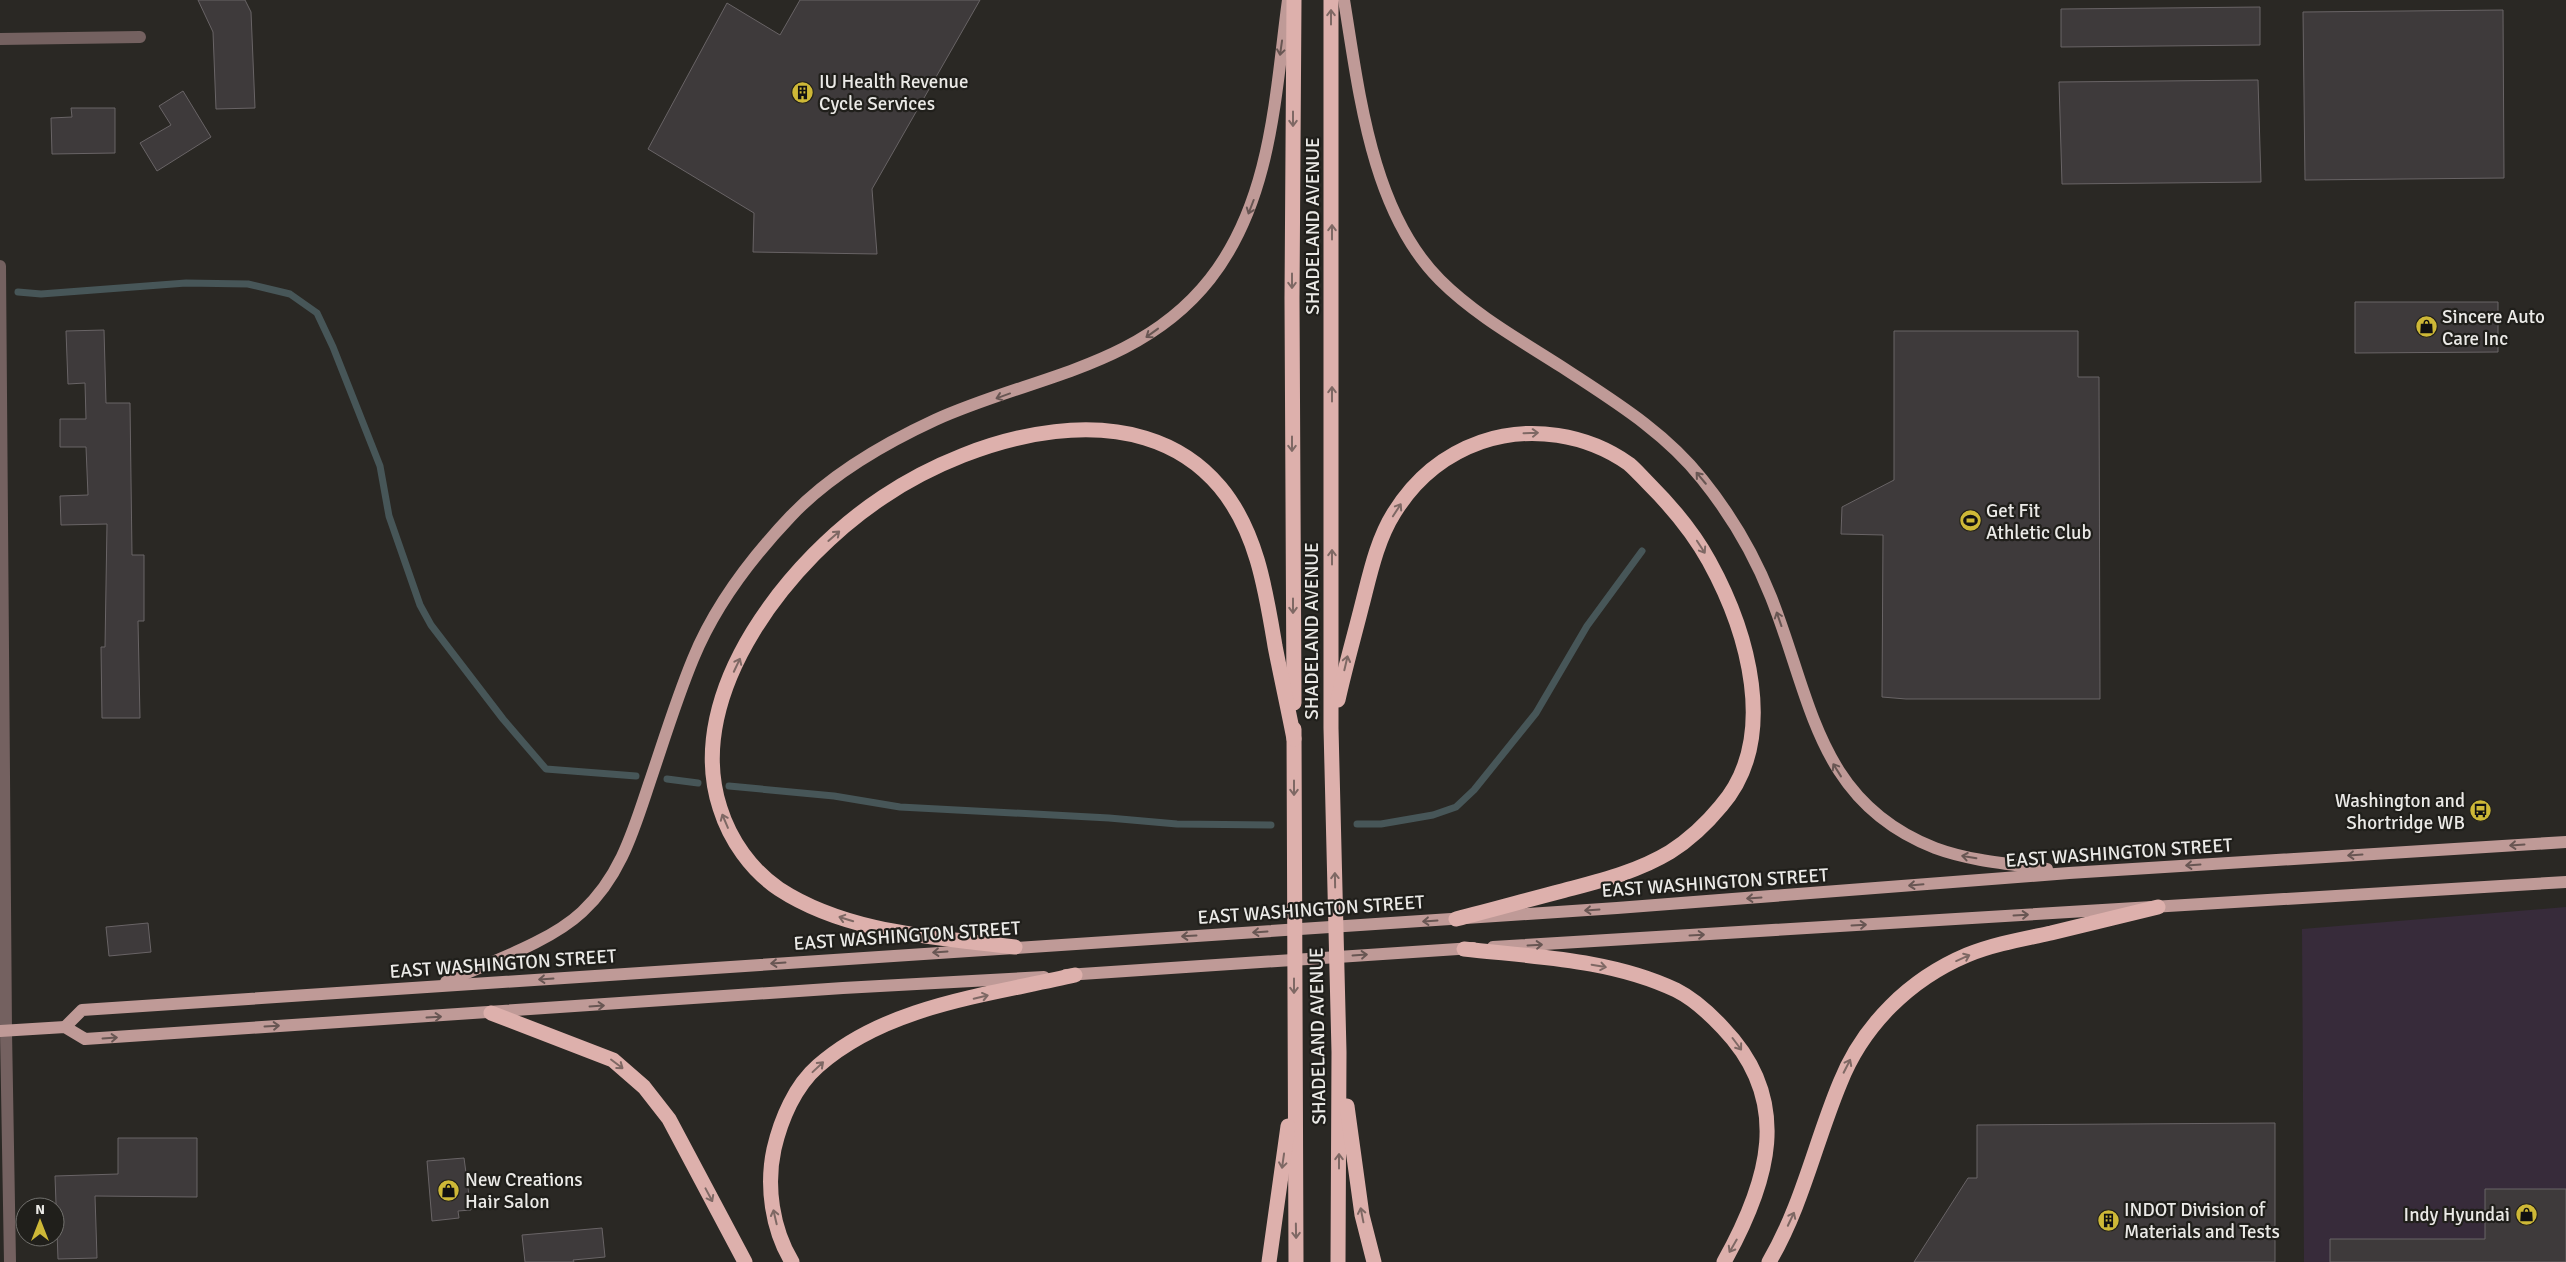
<svg xmlns="http://www.w3.org/2000/svg" width="2566" height="1262" viewBox="0 0 2566 1262" font-family="Signika,sans-serif">
	<style>
		.commercial { fill: #372b3a }
		.lines { fill: none; stroke-linecap: round; stroke-linejoin: round }
		.stream { stroke: #475658; stroke-width: 7 }
		.building { fill: #3e3a3b; stroke: #696466 }
		.street { stroke: #746160; stroke-width: 12 }
		.primary { stroke: #bf9a97; stroke-width: 12 }
		.highway { stroke: #ddb0ac; stroke-width: 15 }
		.oneway { stroke: #7e6864 }
		.oneway2 { stroke: #685653 }
		.labels { text-anchor: middle; stroke-width: 4.5; stroke-linejoin: round; paint-order: stroke }
		.poi-label { font-size: 19px; fill: #ebeae7; stroke: #201f1b; text-anchor: start }
		.street-label { font-size: 19px; fill: #ebeae7; stroke: #201f1b }
	</style>
	<rect width="100%" height="100%" fill="#2a2824"/>
	<!-- commercial -->
	<polygon class="commercial" points="2566,907 2566,1262 2304,1262 2302,929"/>
	<g class="lines">
		<!-- stream -->
		<g class="stream">
			<polyline points="18,292 41,294 186,283 248,284 290,294 317,313 333,347 380,466 389,516 420,605 431,625 503,719 546,769 636,776"/>
			<polyline points="667,779 698,783"/>
			<polyline points="729,786 834,796 900,807 1109,818 1177,824 1271,825"/>
			<polyline points="1357,824 1381,824 1433,815 1456,807 1474,790 1536,713 1587,626 1642,551"/>
		</g>
	</g>
	<!-- building -->
	<g class="building">
		<polygon points="198,0 245,0 251,12 255,108 216,109 213,32"/>
		<polygon points="800,0 980,0 872,189 877,254 753,252 754,213 648,149 727,3 780,35"/>
		<polygon points="2260,7 2260,45 2061,47 2061,9"/>
		<polygon points="2503,10 2504,178 2305,180 2303,12"/>
		<polygon points="2258,80 2261,182 2062,184 2059,82"/>
		<polygon points="183,91 211,137 157,171 140,143 171,125 159,106"/>
		<polygon points="71,108 115,108 115,153 52,154 51,118 72,117"/>
		<polygon points="2355,302 2498,302 2498,352 2355,353"/>
		<polygon points="104,330 106,403 130,403 132,555 144,555 144,621 138,621 140,718 102,718 101,647 105,647 107,524 61,525 60,496 88,495 86,447 60,447 60,419 86,419 85,383 68,384 66,331"/>
		<polygon points="1894,331 2078,331 2078,377 2099,377 2100,699 1906,699 1882,697 1883,535 1841,534 1842,507 1894,480"/>
		<polygon points="148,923 151,952 109,956 106,927"/>
		<polygon points="2275,1123 2275,1262 1914,1262 1968,1178 1977,1178 1977,1125"/>
		<polygon points="118,1138 197,1138 197,1197 95,1196 97,1258 58,1259 55,1176 118,1174"/>
		<polygon points="464,1158 471,1210 458,1211 459,1218 432,1221 427,1161"/>
		<polygon points="2485,1189 2566,1189 2566,1262 2330,1262 2330,1239 2485,1239"/>
		<polygon points="602,1228 605,1257 573,1260 574,1262 525,1262 522,1235"/>
	</g>
	<g class="lines">
		<!-- street -->
		<g class="street">
			<polyline points="0,39 140,37"/>
			<polyline points="0,266 6,1031 10,1262"/>
		</g>
		<!-- primary -->
		<g class="primary">
			<path d="M 1344,0 C 1359,91 1371,211 1440,280 C 1475,315 1520,340 1562,367 C 1612,400 1664,431 1702,479 C 1731,515 1754,554 1771,597 C 1812,700 1817,802 1935,848 C 1970,861 2010,864 2047,869"/>
			<polyline points="1493,947 2566,882"/>
			<polyline points="1066,975 1473,948"/>
			<path d="M 446,982 C 487,963 549,943 582,912 C 620,877 633,832 649,784 C 663,743 676,700 693,659 C 715,605 751,558 791,516 C 831,474 883,444 935,420 C 1032,376 1140,368 1210,279 C 1272,200 1275,95 1288,0"/>
			<polyline points="65,1027 82,1010 1617,908 2069,873 2566,842"/>
			<polyline points="0,1031 65,1027 85,1039 843,988 1044,977"/>
		</g>
		<!-- highway -->
		<g class="highway">
			<polyline points="1294,0 1292,298 1294,703"/>
			<polyline points="1331,0 1331,728 1339,1052 1338,1262"/>
			<path d="M 1338,700 C 1345,668 1354,637 1362,605 C 1370,574 1377,540 1394,513 C 1415,479 1444,455 1481,442 C 1530,425 1587,434 1629,464 C 1636,470 1642,477 1649,484 C 1672,507 1693,532 1709,561 C 1747,630 1780,738 1721,806 C 1707,823 1689,840 1670,852 C 1637,872 1599,881 1562,891 C 1527,900 1492,910 1456,919"/>
			<polyline points="1294,729 1296,1262"/>
			<path d="M 1015,947 C 936,937 848,934 779,889 C 751,870 730,840 720,808 C 682,692 792,557 883,497 C 975,435 1137,388 1220,487 C 1257,531 1266,592 1275,646 C 1281,677 1288,708 1294,739"/>
			<path d="M 1464,949 C 1535,957 1611,959 1676,990 C 1694,999 1710,1014 1723,1028 C 1794,1102 1768,1183 1724,1262"/>
			<polyline points="491,1013 613,1060 644,1087 669,1119 745,1262"/>
			<polyline points="1347,1106 1362,1215 1374,1262"/>
			<path d="M 792,1262 C 772,1229 766,1186 774,1149 C 781,1119 795,1086 818,1066 C 887,1005 989,995 1075,975"/>
			<polyline points="1269,1262 1288,1126"/>
			<path d="M 1769,1262 C 1802,1206 1815,1143 1840,1083 C 1863,1025 1910,979 1967,955 C 1994,944 2023,939 2051,933 C 2087,924 2122,916 2158,907"/>
		</g>
	</g>
	<!-- one-way arrows -->
	<defs><path id="oneway-shaft" d="M-6 0H5M1.5-3L5.5 0L1.5 3" fill="none" stroke-width="1.6" stroke-linecap="round" stroke-linejoin="round" transform="scale(1.25)"/></defs>
	<g class="oneway">
		<use href="#oneway-shaft" transform="translate(1331 17) rotate(-90)"/>
		<use href="#oneway-shaft" transform="translate(1293 119) rotate(90)"/>
		<use href="#oneway-shaft" transform="translate(1332 232) rotate(-90)"/>
		<use href="#oneway-shaft" transform="translate(1292 281) rotate(90)"/>
		<use href="#oneway-shaft" transform="translate(1332 394) rotate(-90)"/>
		<use href="#oneway-shaft" transform="translate(1531 433) rotate(-2)"/>
		<use href="#oneway-shaft" transform="translate(1292 444) rotate(90)"/>
		<use href="#oneway-shaft" transform="translate(1397 510) rotate(-57)"/>
		<use href="#oneway-shaft" transform="translate(834 536) rotate(-41)"/>
		<use href="#oneway-shaft" transform="translate(1701 547) rotate(57)"/>
		<use href="#oneway-shaft" transform="translate(1332 557) rotate(-90)"/>
		<use href="#oneway-shaft" transform="translate(1293 606) rotate(90)"/>
		<use href="#oneway-shaft" transform="translate(1346 663) rotate(-77)"/>
		<use href="#oneway-shaft" transform="translate(737 665) rotate(-65)"/>
		<use href="#oneway-shaft" transform="translate(1294 788) rotate(90)"/>
		<use href="#oneway-shaft" transform="translate(725 821) rotate(-113)"/>
		<use href="#oneway-shaft" transform="translate(1335 880) rotate(-91)"/>
		<use href="#oneway-shaft" transform="translate(846 919) rotate(-163)"/>
		<use href="#oneway-shaft" transform="translate(1963 958) rotate(-24)"/>
		<use href="#oneway-shaft" transform="translate(1599 966) rotate(10)"/>
		<use href="#oneway-shaft" transform="translate(1294 986) rotate(90)"/>
		<use href="#oneway-shaft" transform="translate(981 997) rotate(-13)"/>
		<use href="#oneway-shaft" transform="translate(1737 1044) rotate(53)"/>
		<use href="#oneway-shaft" transform="translate(617 1064) rotate(37)"/>
		<use href="#oneway-shaft" transform="translate(1847 1066) rotate(-63)"/>
		<use href="#oneway-shaft" transform="translate(818 1067) rotate(-43)"/>
		<use href="#oneway-shaft" transform="translate(1283 1161) rotate(98)"/>
		<use href="#oneway-shaft" transform="translate(1339 1161) rotate(-90)"/>
		<use href="#oneway-shaft" transform="translate(709 1195) rotate(62)"/>
		<use href="#oneway-shaft" transform="translate(1362 1215) rotate(-101)"/>
		<use href="#oneway-shaft" transform="translate(775 1217) rotate(-103)"/>
		<use href="#oneway-shaft" transform="translate(1791 1219) rotate(-65)"/>
		<use href="#oneway-shaft" transform="translate(1296 1231) rotate(89)"/>
		<use href="#oneway-shaft" transform="translate(1733 1246) rotate(120)"/>
	</g>
	<g class="oneway2">
		<use href="#oneway-shaft" transform="translate(1281 48) rotate(98)"/>
		<use href="#oneway-shaft" transform="translate(1251 207) rotate(111)"/>
		<use href="#oneway-shaft" transform="translate(1152 333) rotate(144)"/>
		<use href="#oneway-shaft" transform="translate(1003 396) rotate(160)"/>
		<use href="#oneway-shaft" transform="translate(1701 478) rotate(-130)"/>
		<use href="#oneway-shaft" transform="translate(1779 619) rotate(-109)"/>
		<use href="#oneway-shaft" transform="translate(1837 770) rotate(-122)"/>
		<use href="#oneway-shaft" transform="translate(2517 845) rotate(176)"/>
		<use href="#oneway-shaft" transform="translate(2355 855) rotate(176)"/>
		<use href="#oneway-shaft" transform="translate(1969 857) rotate(-171)"/>
		<use href="#oneway-shaft" transform="translate(2193 865) rotate(176)"/>
		<use href="#oneway-shaft" transform="translate(1916 885) rotate(175)"/>
		<use href="#oneway-shaft" transform="translate(1754 898) rotate(176)"/>
		<use href="#oneway-shaft" transform="translate(1592 910) rotate(176)"/>
		<use href="#oneway-shaft" transform="translate(2021 915) rotate(-3)"/>
		<use href="#oneway-shaft" transform="translate(1430 921) rotate(176)"/>
		<use href="#oneway-shaft" transform="translate(1859 925) rotate(-3)"/>
		<use href="#oneway-shaft" transform="translate(1260 932) rotate(176)"/>
		<use href="#oneway-shaft" transform="translate(1697 935) rotate(-3)"/>
		<use href="#oneway-shaft" transform="translate(1189 936) rotate(177)"/>
		<use href="#oneway-shaft" transform="translate(1535 945) rotate(-3)"/>
		<use href="#oneway-shaft" transform="translate(940 952) rotate(176)"/>
		<use href="#oneway-shaft" transform="translate(1360 955) rotate(-4)"/>
		<use href="#oneway-shaft" transform="translate(778 963) rotate(176)"/>
		<use href="#oneway-shaft" transform="translate(546 979) rotate(176)"/>
		<use href="#oneway-shaft" transform="translate(597 1006) rotate(-4)"/>
		<use href="#oneway-shaft" transform="translate(434 1017) rotate(-3)"/>
		<use href="#oneway-shaft" transform="translate(272 1026) rotate(-3)"/>
		<use href="#oneway-shaft" transform="translate(110 1038) rotate(-4)"/>
	</g>
	<!-- icons -->
	<defs>
		<symbol id="building-disc" viewBox="-11 -11 22 22"><circle r="9.5" fill="#ceb837" stroke="#201f1b"/><path d="M-4-6H4V6H1V3H-1V6H-4ZM-2.5-4.3h1.7v1.8h-1.7ZM.8-4.3h1.7v1.8H.8ZM-2.5-1h1.7V.8h-1.7ZM.8-1h1.7V.8H.8Z" fill="#111"/></symbol>
		<symbol id="shop-disc" viewBox="-11 -11 22 22"><circle r="9.5" fill="#ceb837" stroke="#201f1b"/><path d="M-5-2.5h2.3a2.7 3.5 0 0 1 5.4 0H5L5.5 6h-11ZM-1.5-2.5h3a1.5 2.3 0 0 0-3 0Z" fill="#111"/></symbol>
		<symbol id="stadium-disc" viewBox="-11 -11 22 22"><circle r="9.5" fill="#ceb837" stroke="#201f1b"/><path d="M0-5a6.5 5 0 1 0 0 10a6.5 5 0 1 0 0-10ZM-3.5-1.8h7v3.6h-7Z" fill="#111"/></symbol>
		<symbol id="bus-disc" viewBox="-11 -11 22 22"><circle r="9.5" fill="#ceb837" stroke="#201f1b"/><path d="M-5-6H5V4H4V6H2V4H-2V6H-4V4H-5ZM-3.5-4V0h7V-4ZM-3.5 1.2v1.5H-2V1.2ZM2 1.2v1.5H3.5V1.2Z" fill="#111"/></symbol>
	</defs>
	<g fill-rule="evenodd">
		<use href="#building-disc" x="790" y="80" width="25" height="25"/>
		<use href="#shop-disc" x="2414" y="314" width="25" height="25"/>
		<use href="#stadium-disc" x="1958" y="508" width="25" height="25"/>
		<use href="#bus-disc" x="2468" y="798" width="25" height="25"/>
		<use href="#shop-disc" x="436" y="1178" width="25" height="25"/>
		<use href="#shop-disc" x="2514" y="1202" width="25" height="25"/>
		<use href="#building-disc" x="2096" y="1208" width="25" height="25"/>
	</g>
	<g class="labels">
		<!-- poi labels -->
		<g class="poi-label">
			<text x="819" y="88">IU Health Revenue<tspan x="819" dy="22">Cycle Services</tspan></text>
			<text x="2442" y="323">Sincere Auto<tspan x="2442" dy="22">Care Inc</tspan></text>
			<text x="1986" y="517">Get Fit<tspan x="1986" dy="22">Athletic Club</tspan></text>
			<text x="2465" y="807" text-anchor="end">Washington and<tspan x="2465" dy="22">Shortridge WB</tspan></text>
			<text x="465" y="1186">New Creations<tspan x="465" dy="22">Hair Salon</tspan></text>
			<text x="2124" y="1216">INDOT Division of<tspan x="2124" dy="22">Materials and Tests</tspan></text>
			<text x="2510" y="1221" text-anchor="end">Indy Hyundai</text>
		</g>
		<!-- street labels -->
		<g class="street-label">
			<text transform="translate(1312 226) rotate(-90)" y="7">SHADELAND AVENUE</text>
			<text transform="translate(1311 631) rotate(-90)" y="7">SHADELAND AVENUE</text>
			<text transform="translate(2119 852) rotate(-4)" y="7">EAST WASHINGTON STREET</text>
			<text transform="translate(1715 882) rotate(-4)" y="7">EAST WASHINGTON STREET</text>
			<text transform="translate(1311 909) rotate(-4)" y="7">EAST WASHINGTON STREET</text>
			<text transform="translate(907 935) rotate(-4)" y="7">EAST WASHINGTON STREET</text>
			<text transform="translate(503 963) rotate(-4)" y="7">EAST WASHINGTON STREET</text>
			<text transform="translate(1317 1036) rotate(-91)" y="7">SHADELAND AVENUE</text>
		</g>
	</g>
	<!-- north arrow -->
	<g transform="translate(40 1222)"><circle r="24" fill="#201f1b" stroke="#71706d"/>
	<path d="M0-4L9 19L0 12L-9 19Z" fill="#ceb837"/>
	<text y="-8" font-size="14" font-weight="bold" text-anchor="middle" fill="#ebeae7">N</text>
	</g>
</svg>
